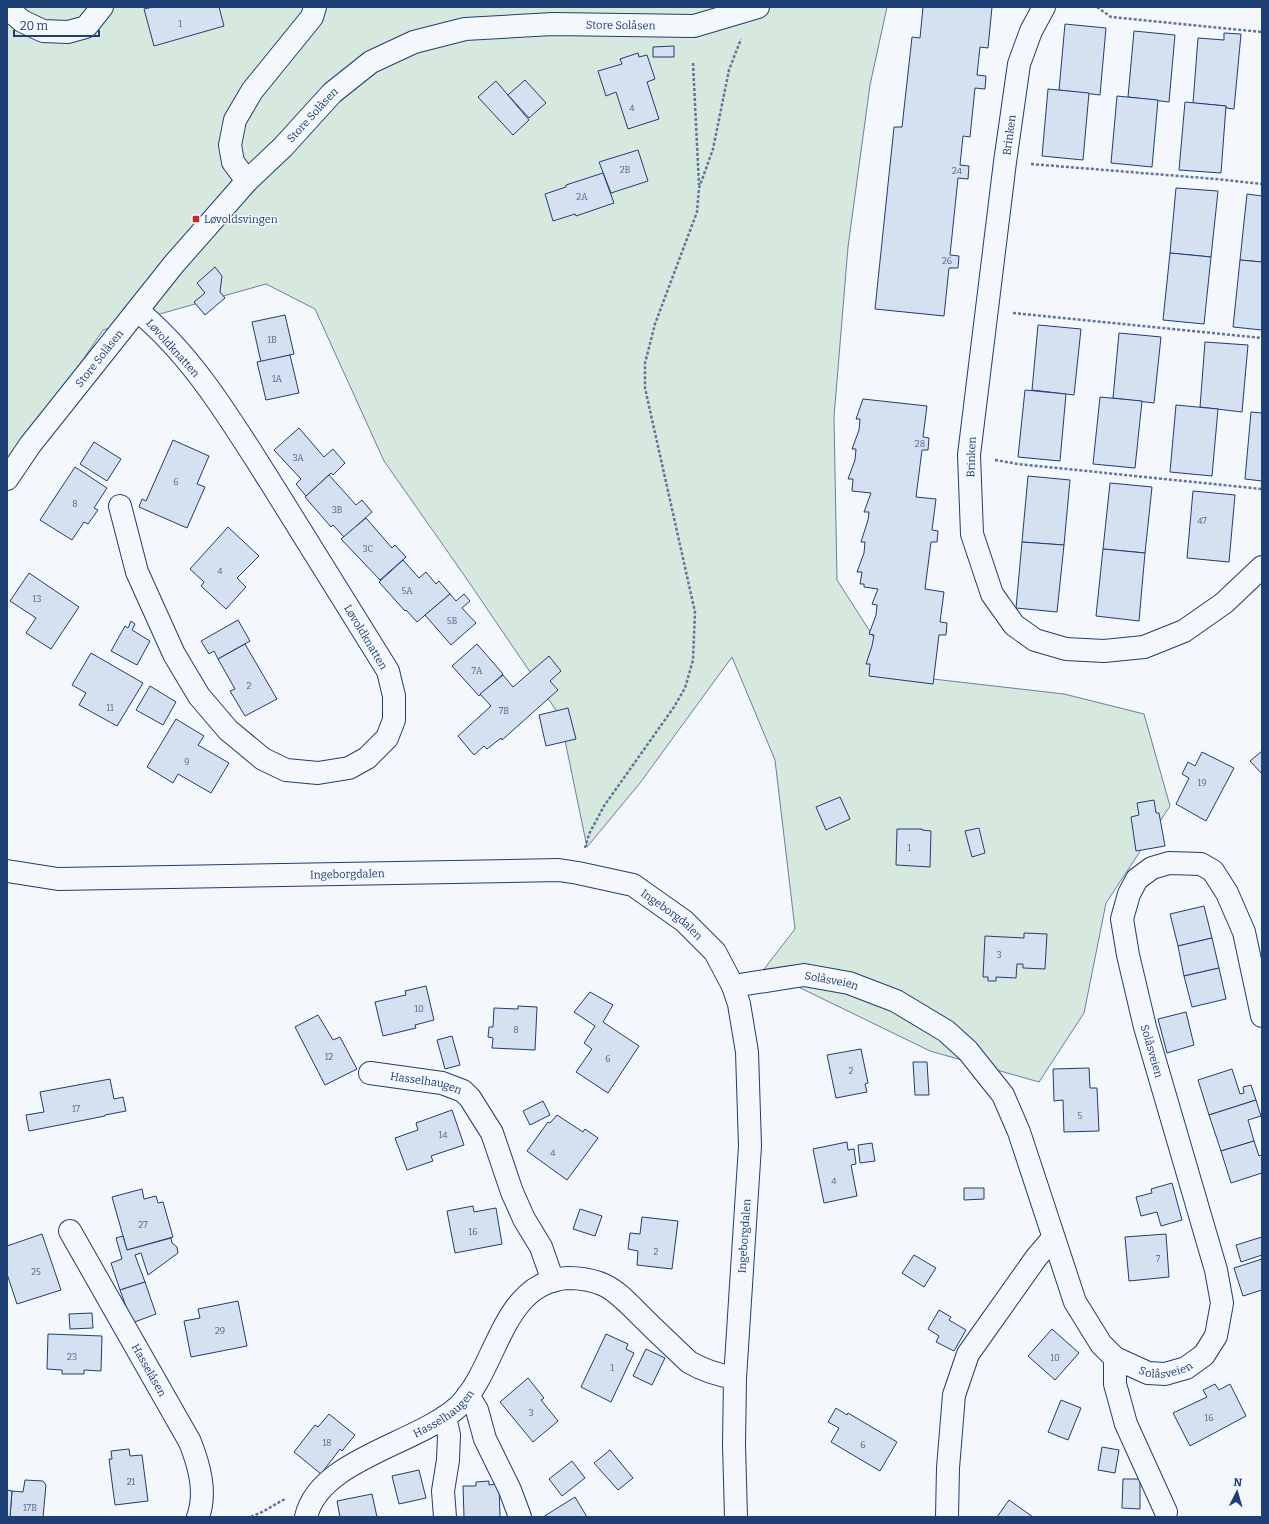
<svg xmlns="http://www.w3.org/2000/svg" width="1269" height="1524" viewBox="0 0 1269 1524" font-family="Bitter,serif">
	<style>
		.green { fill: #d7e8df; stroke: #687fa3 }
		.building { fill: #d5e0f0; stroke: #1d3f73 }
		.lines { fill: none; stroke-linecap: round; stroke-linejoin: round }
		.minor-casing { stroke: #1d3f73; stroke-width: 24 }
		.major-casing { stroke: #1d3f73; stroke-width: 24 }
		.path { stroke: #5e769c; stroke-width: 2.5; stroke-dasharray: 3 2; stroke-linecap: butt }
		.minor { stroke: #f4f7fb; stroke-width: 22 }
		.major { stroke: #f4f7fb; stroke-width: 22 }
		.poi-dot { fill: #c62828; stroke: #f4f7fb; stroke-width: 1.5 }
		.labels { text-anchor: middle; stroke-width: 3; stroke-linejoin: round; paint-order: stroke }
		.number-label { font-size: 9px; fill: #4b6792 }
		.street-label { font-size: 11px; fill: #1d3f73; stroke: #f4f7fb }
		.poi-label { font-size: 11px; fill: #1d3f73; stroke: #f4f7fb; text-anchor: start }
	</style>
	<rect width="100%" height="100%" fill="#f4f7fb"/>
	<!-- green -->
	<polygon class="green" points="7,7 887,7 870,85 848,247 834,417 837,580 898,675 1064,694 1144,714 1170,806 1106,903 1084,1013 1039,1082 930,1051 782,979 761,973 795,929 775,760 732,657 640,783 587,847 560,716 464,575 384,461 315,309 266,284 103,330 7,472"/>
	<!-- building -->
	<g class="building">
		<polygon points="153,7 219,7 224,26 154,46 144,9"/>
		<polygon points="923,7 992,7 988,48 980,47 977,75 986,76 985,89 975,88 970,137 963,136 960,165 969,166 968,179 958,178 950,255 959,256 958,268 949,268 944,316 875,309 894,127 902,127 912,37 920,38"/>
		<polygon points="1065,24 1106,28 1100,95 1059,90"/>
		<polygon points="1134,31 1175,35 1169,102 1128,97"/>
		<polygon points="1224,33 1241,34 1234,109 1226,108 1226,106 1193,103 1198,38 1224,40"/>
		<polygon points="674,46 674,57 653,57 653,47"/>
		<polygon points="638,53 639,57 647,55 655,79 647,82 659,119 628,129 616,92 606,96 598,71 622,64 620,59"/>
		<polygon points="525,80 546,103 529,118 508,95"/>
		<polygon points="496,81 529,120 513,135 478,97"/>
		<polygon points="1048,89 1089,93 1083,160 1042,156"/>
		<polygon points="1117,96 1158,100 1152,167 1111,163"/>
		<polygon points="1185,102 1226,106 1221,173 1179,170"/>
		<polygon points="638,150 648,181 611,193 599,162"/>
		<polygon points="603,173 614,203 576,216 575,214 553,221 545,194 566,187 566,185"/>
		<polygon points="1176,188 1218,191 1211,257 1170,253"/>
		<polygon points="1247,194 1262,196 1262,262 1240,260"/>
		<polygon points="1170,253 1211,257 1204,324 1163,320"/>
		<polygon points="1240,260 1262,262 1262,330 1233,327"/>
		<polygon points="215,267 222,276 220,292 225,298 205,315 194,302 205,293 197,283"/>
		<polygon points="285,315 294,354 261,362 252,322"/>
		<polygon points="1038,325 1081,329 1074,395 1032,390"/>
		<polygon points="1119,333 1161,337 1154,403 1113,398"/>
		<polygon points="1205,342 1248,345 1242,412 1200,407"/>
		<polygon points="290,355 299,393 266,400 257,362"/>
		<polygon points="1025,390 1066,394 1060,461 1018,457"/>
		<polygon points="1100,397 1142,401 1135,468 1093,464"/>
		<polygon points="863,399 927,406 923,437 929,438 928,450 922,450 916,497 936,499 932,530 938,531 937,542 931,542 925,589 944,592 940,622 947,623 946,635 939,635 933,684 869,676 870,664 866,664 872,646 874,635 869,634 876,615 877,605 872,604 878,589 864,587 864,584 860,584 862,572 857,572 864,553 865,542 861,542 868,520 869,512 864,512 871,493 852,491 853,479 848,479 855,460 856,449 852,449 859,430 860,419 856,419"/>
		<polygon points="1176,405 1218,409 1212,476 1170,472"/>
		<polygon points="1251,412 1262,413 1262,481 1245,479"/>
		<polygon points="299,428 324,457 333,449 345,463 333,475 331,473 306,496 296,484 301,479 274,450"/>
		<polygon points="173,440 209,456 197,484 205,487 187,528 139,507 142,499 146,501"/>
		<polygon points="94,442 121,459 107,481 80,464"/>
		<polygon points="75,467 107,488 94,508 98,510 88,524 84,522 72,540 40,520"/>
		<polygon points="329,475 356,505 362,500 372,512 344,537 333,525 331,527 305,497"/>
		<polygon points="1028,476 1070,480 1064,545 1022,542"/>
		<polygon points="1110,483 1152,487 1145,553 1103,549"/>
		<polygon points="1193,491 1235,495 1229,562 1187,558"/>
		<polygon points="366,518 392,548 395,545 406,557 380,580 341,539"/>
		<polygon points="228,527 259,556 237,578 246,587 226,609 201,586 204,582 190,569"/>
		<polygon points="1022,542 1064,545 1057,612 1016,608"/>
		<polygon points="1103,549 1145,553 1139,621 1096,616"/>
		<polygon points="403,560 419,578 426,572 436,584 439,581 450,594 417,622 406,610 405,611 379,582"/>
		<polygon points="29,573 79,607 51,649 26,633 36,618 10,601"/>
		<polygon points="450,594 456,601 464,594 470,601 462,608 476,623 451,645 425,615"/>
		<polygon points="238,620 250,641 218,659 214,651 209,654 201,641"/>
		<polygon points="131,621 135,624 132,630 150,641 137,665 111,651 125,626 128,628"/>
		<polygon points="245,644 277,699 245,716 230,691 235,689 218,659"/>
		<polygon points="477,644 503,674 479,696 452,666"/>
		<polygon points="91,653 143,683 117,726 79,705 86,693 72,685"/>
		<polygon points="549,656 561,671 550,681 558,690 502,740 501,738 487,749 484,746 474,755 458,736 491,706 480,694 503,675 513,687"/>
		<polygon points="150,686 176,702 163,725 136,710"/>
		<polygon points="568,708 576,739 546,746 539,715"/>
		<polygon points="176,719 204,736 198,745 229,763 211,793 178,774 173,783 147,767"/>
		<polygon points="1262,751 1262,774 1250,761"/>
		<polygon points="1202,752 1234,768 1206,821 1176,804 1189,778 1182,774 1188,762 1195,766"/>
		<polygon points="840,797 850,819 826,830 816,807"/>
		<polygon points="1154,800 1156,813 1159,813 1165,846 1136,851 1131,817 1139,815 1137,803"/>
		<polygon points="979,828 985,853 972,857 965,831"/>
		<polygon points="897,829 922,829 922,830 931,831 930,867 896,865"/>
		<polygon points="1204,906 1212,938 1178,946 1170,914"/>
		<polygon points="1024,933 1047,934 1045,969 1023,968 1023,964 1017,964 1016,978 996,977 996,981 988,981 988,977 983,977 985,936 1024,938"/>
		<polygon points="1212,938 1219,968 1184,976 1178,946"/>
		<polygon points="1219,968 1226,999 1192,1007 1184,976"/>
		<polygon points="426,986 434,1020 415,1025 416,1028 383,1036 375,1002 406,995 405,991"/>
		<polygon points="590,992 613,1005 603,1022 639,1046 608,1093 576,1072 592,1049 584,1043 595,1026 574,1012"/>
		<polygon points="518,1006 537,1007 535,1050 492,1048 493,1038 488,1037 489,1027 493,1027 494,1008 518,1009"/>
		<polygon points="1186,1012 1194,1045 1167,1053 1158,1019"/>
		<polygon points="318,1015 333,1040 340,1037 357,1069 325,1085 295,1027"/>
		<polygon points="452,1036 460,1065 445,1069 437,1040"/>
		<polygon points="861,1049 868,1083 865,1084 867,1092 836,1098 827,1055"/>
		<polygon points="913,1062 927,1062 929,1095 915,1095"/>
		<polygon points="1089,1068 1090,1088 1097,1088 1099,1131 1064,1132 1063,1100 1054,1101 1053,1069"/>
		<polygon points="1232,1069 1240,1094 1244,1093 1243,1087 1251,1085 1256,1100 1209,1115 1198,1080"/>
		<polygon points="110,1079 114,1099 123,1097 126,1111 105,1115 105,1116 29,1131 26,1115 44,1112 40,1092"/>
		<polygon points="1256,1100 1261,1116 1248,1120 1254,1141 1221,1151 1209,1115"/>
		<polygon points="543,1101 550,1115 530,1125 523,1111"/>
		<polygon points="452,1110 464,1145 431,1156 433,1161 407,1170 395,1138 418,1130 416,1123"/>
		<polygon points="557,1115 583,1132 585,1129 598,1138 567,1180 527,1151 548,1122 550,1123"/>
		<polygon points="1254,1141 1259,1156 1262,1155 1262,1173 1231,1183 1221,1151"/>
		<polygon points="847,1142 848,1150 854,1149 856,1164 851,1165 857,1196 824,1203 813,1149"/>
		<polygon points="872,1143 875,1161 860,1163 858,1145"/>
		<polygon points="1172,1183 1182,1220 1161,1226 1157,1212 1141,1216 1136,1197 1152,1193 1151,1189"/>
		<polygon points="964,1188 984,1188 984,1199 964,1200"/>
		<polygon points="142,1189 144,1199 156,1196 158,1203 163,1202 173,1237 127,1250 112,1197"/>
		<polygon points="473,1206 474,1212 496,1208 502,1244 455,1253 447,1211"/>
		<polygon points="580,1209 602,1216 595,1236 573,1229"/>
		<polygon points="642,1217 678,1221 672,1269 637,1265 638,1251 628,1249 630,1233 640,1234"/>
		<polygon points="42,1234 61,1290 17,1304 7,1274 7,1246"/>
		<polygon points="1166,1234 1169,1277 1129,1281 1125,1237"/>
		<polygon points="123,1236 127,1250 171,1238 172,1243 177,1247 178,1253 148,1275 141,1253 135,1255 145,1282 120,1290 111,1263 122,1259 116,1238"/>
		<polygon points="1262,1237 1262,1255 1241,1262 1236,1245"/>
		<polygon points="914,1255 936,1268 924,1287 902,1273"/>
		<polygon points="1262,1259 1262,1290 1243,1296 1234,1268"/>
		<polygon points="145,1282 156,1314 132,1323 120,1290"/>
		<polygon points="238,1301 247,1346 191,1357 184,1321 200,1318 198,1309"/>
		<polygon points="939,1310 951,1317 949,1320 966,1330 954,1351 936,1342 939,1336 928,1329"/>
		<polygon points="92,1313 93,1328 70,1329 69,1314"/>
		<polygon points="1052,1329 1079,1353 1055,1380 1028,1356"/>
		<polygon points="48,1334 102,1336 101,1371 84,1370 84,1374 62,1374 62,1370 47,1369"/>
		<polygon points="606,1334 628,1344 626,1349 634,1353 611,1402 581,1387"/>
		<polygon points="646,1349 665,1358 652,1385 633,1376"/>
		<polygon points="528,1378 544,1398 541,1400 558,1421 533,1442 500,1402"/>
		<polygon points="1215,1384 1219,1390 1230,1384 1246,1416 1190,1446 1173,1413 1207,1397 1203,1390"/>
		<polygon points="1061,1400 1081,1408 1068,1440 1048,1432"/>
		<polygon points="836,1408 847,1415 848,1413 897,1442 880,1471 831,1442 839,1428 828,1422"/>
		<polygon points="329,1414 355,1435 342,1451 340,1449 321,1474 294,1452 315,1425 318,1427"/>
		<polygon points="1102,1447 1119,1450 1115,1473 1098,1470"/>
		<polygon points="129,1449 130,1456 142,1455 148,1501 115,1505 109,1459 112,1459 111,1451"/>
		<polygon points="610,1450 633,1478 618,1490 594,1463"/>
		<polygon points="572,1461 585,1478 562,1496 549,1479"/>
		<polygon points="419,1470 426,1498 399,1504 392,1476"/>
		<polygon points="1123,1479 1140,1479 1140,1509 1122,1508"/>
		<polygon points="25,1480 43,1481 46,1485 43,1517 10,1517 12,1491 23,1492"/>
		<polygon points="489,1481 489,1485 499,1484 500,1517 464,1517 463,1486 476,1486 476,1482"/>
		<polygon points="7,1490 12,1491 10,1517 7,1517"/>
		<polygon points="372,1494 377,1517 340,1517 337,1501"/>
		<polygon points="575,1497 587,1517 543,1517"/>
		<polygon points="1009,1500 1033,1517 997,1517"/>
	</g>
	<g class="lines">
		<defs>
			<g id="minor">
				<polyline points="1044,7 1031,31 1019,64 1005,162 969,455 972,534 992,594 1014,625 1035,640 1066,649 1104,651 1144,647 1184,631 1224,603 1262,567"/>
				<polyline points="7,8 22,21 43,31 68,32 86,27 102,7"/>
				<polyline points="247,181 233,162 230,145 235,120 252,91 312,17 315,7"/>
				<path id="s1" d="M 7,479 L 30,445 L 174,264 L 247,181 L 283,147 L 332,93 L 371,62 L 414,42 L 465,29 L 553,24 L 694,26 L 758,7"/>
				<path d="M 120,506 L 137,572 L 174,654 L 199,696 L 228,730 L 263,759 L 286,770 L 318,773 L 349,768 L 367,758 L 387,738 L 394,720 L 394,696 L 388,671 C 349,609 310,546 271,483 C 232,422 194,357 138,311"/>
				<path id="s2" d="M 733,986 L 804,975 L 849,983 L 896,1001 L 946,1031 L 968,1051 L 1003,1095 L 1019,1132 L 1075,1302 L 1101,1344 L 1115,1358 L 1148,1373 L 1165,1374 L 1186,1368 L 1204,1355 L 1216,1336 L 1222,1303 L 1216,1270 L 1145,1027 L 1128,955 L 1122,919 L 1129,894 L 1137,879 L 1152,868 L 1169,863 L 1201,864 L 1213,871 L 1227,893 L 1244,932 L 1262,1016"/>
				<path id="s3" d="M 370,1073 L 442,1083 L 463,1091 L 470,1098 L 492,1133 L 512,1192 L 524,1219 L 541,1247 L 553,1281"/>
				<path id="s4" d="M 70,1231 L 190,1442 C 199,1465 207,1492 198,1517"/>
				<polyline points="1115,1358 1115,1384 1126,1424 1166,1512"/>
				<polyline points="468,1395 477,1410 485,1439 510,1490 520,1517"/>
				<path id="s5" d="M 306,1517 C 319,1459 418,1444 459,1406 C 498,1368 501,1282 568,1278 C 580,1278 593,1280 604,1285 C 617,1291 628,1303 639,1314 C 655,1330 672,1346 689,1362 C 704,1371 718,1375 735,1378"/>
				<polyline points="445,1517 443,1491 448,1460 449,1435 445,1417"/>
				<polyline points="947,1517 948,1468 954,1395 968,1354 1036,1258 1053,1238"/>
			</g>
			<g id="major">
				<path id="s6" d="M 7,871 L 58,879 L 559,870 L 578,873 L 633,885 L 684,921 L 715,952 L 733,986 L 739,1004 L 747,1052 L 750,1146 L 735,1378 L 734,1444 L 736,1517"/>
			</g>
		</defs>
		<!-- minor casing -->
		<use href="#minor" class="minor-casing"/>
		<!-- major casing -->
		<use href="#major" class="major-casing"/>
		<!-- path -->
		<g class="path">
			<polyline points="1097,7 1111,17 1262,32"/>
			<polyline points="693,63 699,185"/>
			<polyline points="1031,164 1216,179 1262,184"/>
			<polyline points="1013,313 1262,338"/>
			<polyline points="995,460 1018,464 1262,489"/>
			<polyline points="585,848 589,834 604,806 674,707 685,688 693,660 695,612 645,388 645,363 655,324 697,212 699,188 713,149 729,70 741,39"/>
			<polyline points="251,1517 262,1512 285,1499"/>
		</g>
		<!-- minor -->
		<use href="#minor" class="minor"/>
		<!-- major -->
		<use href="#major" class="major"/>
	</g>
	<!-- markers -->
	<rect class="poi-dot" x="192" y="215" width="8" height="8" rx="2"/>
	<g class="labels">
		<!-- number labels -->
		<g class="number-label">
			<text x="180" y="27">1</text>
			<text x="632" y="111">4</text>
			<text x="625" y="173">2B</text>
			<text x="957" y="174">24</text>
			<text x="582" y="200">2A</text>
			<text x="947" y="264">26</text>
			<text x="272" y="343">1B</text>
			<text x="277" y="382">1A</text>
			<text x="920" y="447">28</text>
			<text x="298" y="461">3A</text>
			<text x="176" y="485">6</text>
			<text x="75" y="507">8</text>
			<text x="337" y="513">3B</text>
			<text x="1202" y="524">47</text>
			<text x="368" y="552">3C</text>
			<text x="220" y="574">4</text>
			<text x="407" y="594">5A</text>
			<text x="37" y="602">13</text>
			<text x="452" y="624">5B</text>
			<text x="477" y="674">7A</text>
			<text x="249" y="689">2</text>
			<text x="110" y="711">11</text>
			<text x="504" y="714">7B</text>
			<text x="187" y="765">9</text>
			<text x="1202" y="786">19</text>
			<text x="909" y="851">1</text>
			<text x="999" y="958">3</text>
			<text x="419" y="1012">10</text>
			<text x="516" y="1033">8</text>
			<text x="329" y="1060">12</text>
			<text x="608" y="1062">6</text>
			<text x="851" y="1074">2</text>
			<text x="76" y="1112">17</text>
			<text x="1080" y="1119">5</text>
			<text x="443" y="1138">14</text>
			<text x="553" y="1156">4</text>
			<text x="834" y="1184">4</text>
			<text x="143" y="1228">27</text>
			<text x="473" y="1235">16</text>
			<text x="656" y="1255">2</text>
			<text x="1158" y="1262">7</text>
			<text x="36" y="1275">25</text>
			<text x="220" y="1334">29</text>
			<text x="72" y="1360">23</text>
			<text x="1055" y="1361">10</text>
			<text x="612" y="1371">1</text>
			<text x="531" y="1416">3</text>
			<text x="1209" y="1421">16</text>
			<text x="327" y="1446">18</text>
			<text x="863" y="1448">6</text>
			<text x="131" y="1485">21</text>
			<text x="30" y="1511">17B</text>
		</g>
		<!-- street labels -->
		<g class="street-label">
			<text dy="4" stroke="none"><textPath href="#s1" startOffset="811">Store Solåsen</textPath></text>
			<text dy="4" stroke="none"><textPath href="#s1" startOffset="476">Store Solåsen</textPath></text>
			<text transform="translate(1009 135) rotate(-82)" y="4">Brinken</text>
			<text transform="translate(173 348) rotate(48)" y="4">Løvoldknatten</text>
			<text dy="4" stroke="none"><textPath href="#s1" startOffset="152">Store Solåsen</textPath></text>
			<text transform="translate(971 457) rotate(-88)" y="4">Brinken</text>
			<text transform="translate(366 637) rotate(59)" y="4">Løvoldknatten</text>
			<text dy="4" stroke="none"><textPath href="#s6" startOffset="341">Ingeborgdalen</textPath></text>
			<text dy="4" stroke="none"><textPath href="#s6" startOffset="677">Ingeborgdalen</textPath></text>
			<text dy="4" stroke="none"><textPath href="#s2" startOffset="100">Solåsveien</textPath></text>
			<text transform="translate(1152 1051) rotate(74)" y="4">Solåsveien</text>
			<text dy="4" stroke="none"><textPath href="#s3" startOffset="57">Hasselhaugen</textPath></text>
			<text transform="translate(744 1236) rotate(-86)" y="4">Ingeborgdalen</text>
			<text dy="4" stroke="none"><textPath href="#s2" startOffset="655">Solåsveien</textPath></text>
			<text dy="4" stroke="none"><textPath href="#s4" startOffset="160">Hasselåsen</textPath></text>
			<text dy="4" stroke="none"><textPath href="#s5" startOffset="177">Hasselhaugen</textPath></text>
		</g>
		<!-- poi labels -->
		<g class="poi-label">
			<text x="204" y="223">Løvoldsvingen</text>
		</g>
	</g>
	<!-- border -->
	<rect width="1269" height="1524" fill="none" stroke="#1d3f73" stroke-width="16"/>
	<!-- north arrow -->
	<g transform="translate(1237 1492) rotate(5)" stroke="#f4f7fb" stroke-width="3" paint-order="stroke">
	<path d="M0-3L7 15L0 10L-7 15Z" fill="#1d3f73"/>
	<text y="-6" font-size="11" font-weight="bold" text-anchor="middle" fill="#1d3f73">N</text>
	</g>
	<!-- scale -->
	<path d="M14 30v6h85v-6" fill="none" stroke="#1d3f73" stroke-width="2"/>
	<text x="20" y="30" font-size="12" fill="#1d3f73" stroke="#f4f7fb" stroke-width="3" paint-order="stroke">20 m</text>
</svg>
